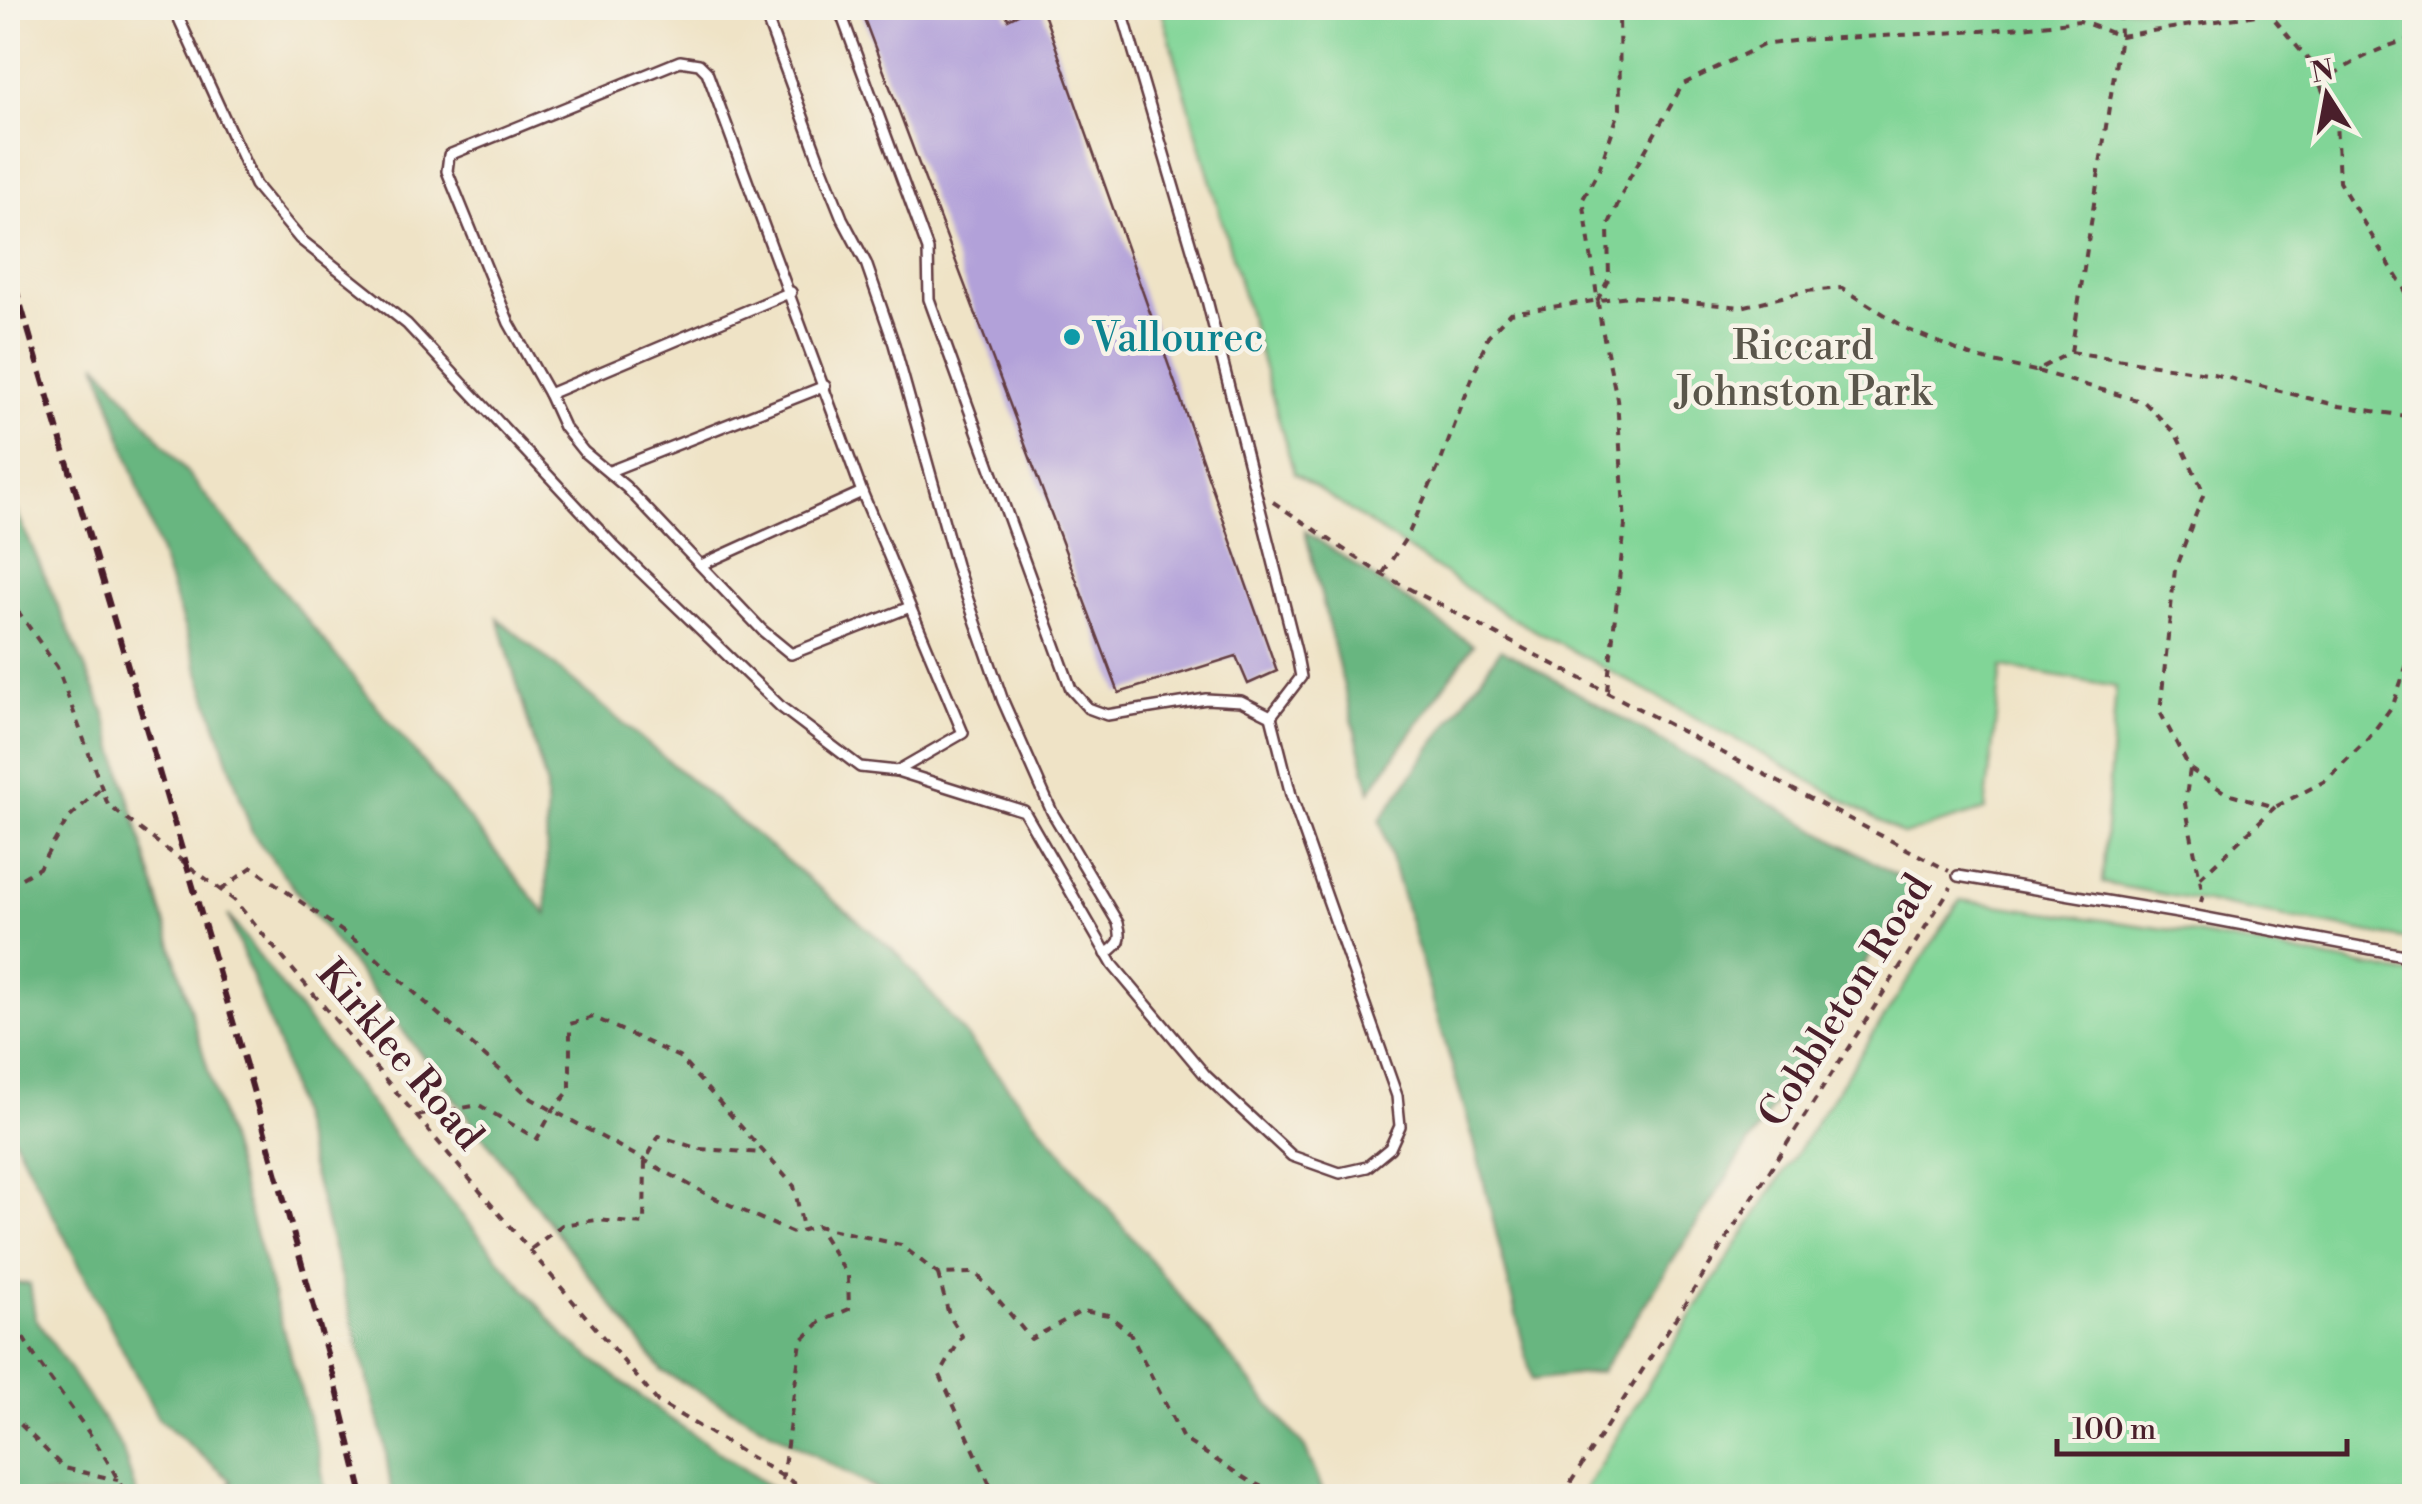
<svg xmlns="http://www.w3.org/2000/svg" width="2422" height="1504" viewBox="0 0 2422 1504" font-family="'Libre Bodoni',serif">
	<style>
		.green { fill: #81d597; stroke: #667a61; stroke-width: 2.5 }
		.forest { fill: #68b680; stroke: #596a56; stroke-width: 2.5 }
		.building { fill: #b2a1d9 }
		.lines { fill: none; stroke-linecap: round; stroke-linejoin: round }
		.lane-casing { stroke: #633c42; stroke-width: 14 }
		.path { stroke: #633c42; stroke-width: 4; stroke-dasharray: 8 8; stroke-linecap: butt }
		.lane { stroke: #fff; stroke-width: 9 }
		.rail { stroke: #4a1f2b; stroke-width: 6; stroke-dasharray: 15 8; stroke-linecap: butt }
		.culture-dot { fill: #0f9aa8; stroke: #f7f3e8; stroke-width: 4 }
		.labels { text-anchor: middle; stroke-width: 9; stroke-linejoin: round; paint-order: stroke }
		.culture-label { font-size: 40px; fill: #0d838f; stroke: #f7f3e8; text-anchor: start }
		.park-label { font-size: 40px; fill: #5a564b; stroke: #f7f3e8 }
		.street-label { font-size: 40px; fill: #4a1f2b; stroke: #f7f3e8 }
	</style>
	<rect width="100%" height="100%" fill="#f7f3e8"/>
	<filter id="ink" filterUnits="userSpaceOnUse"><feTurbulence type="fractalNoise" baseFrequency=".01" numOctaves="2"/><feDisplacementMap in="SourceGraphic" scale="20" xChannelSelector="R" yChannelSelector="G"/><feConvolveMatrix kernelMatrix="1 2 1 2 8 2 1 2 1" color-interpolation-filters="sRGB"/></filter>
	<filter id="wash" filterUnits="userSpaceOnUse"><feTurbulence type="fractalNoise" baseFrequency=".0048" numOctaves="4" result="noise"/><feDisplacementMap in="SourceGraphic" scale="40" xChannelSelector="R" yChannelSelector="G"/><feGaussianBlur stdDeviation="2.25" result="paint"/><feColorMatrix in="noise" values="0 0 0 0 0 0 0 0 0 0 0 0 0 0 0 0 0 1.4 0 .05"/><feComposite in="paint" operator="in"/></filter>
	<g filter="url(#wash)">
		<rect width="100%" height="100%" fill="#efe3c6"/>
		<!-- green -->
		<g class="green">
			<polygon points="1161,8 2414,8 2414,941 2102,883 2116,687 2002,667 1985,810 1904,835 1781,764 1508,616 1294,473"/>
			<polygon points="1960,900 2180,931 2414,975 2414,1496 1588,1496 1583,1493 1671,1347"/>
		</g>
		<!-- forest -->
		<g class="forest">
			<polygon points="97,362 547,915 546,784 498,618 901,957 1305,1448 1325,1496 888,1496 662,1371 252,833"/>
			<polygon points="8,492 104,711 318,1450 326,1496 221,1496 232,1481 158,1418 8,1127"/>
			<polygon points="1305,531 1473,645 1370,791"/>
			<polygon points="1501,649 1915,886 1601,1372 1532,1380 1473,1138 1380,820"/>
			<polygon points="228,915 395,1136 567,1339 662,1413 783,1496 392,1496 384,1440 280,1050"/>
			<polygon points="8,1283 30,1284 35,1317 122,1448 137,1496 8,1496"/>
		</g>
		<g id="blocks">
			<!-- building -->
			<polygon class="building" points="860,8 1004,8 1008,19 1030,8 1042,8 1277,671 1248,684 1236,656 1119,693"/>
		</g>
	</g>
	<g filter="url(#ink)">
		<use href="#blocks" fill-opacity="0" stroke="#633c42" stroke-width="2.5"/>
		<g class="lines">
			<defs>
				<g id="lane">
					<polyline points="174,8 255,185 300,239 407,324 615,547 781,707 860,767 897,771 1024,811 1113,965 1206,1076 1292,1156 1340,1173 1367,1167 1390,1148 1400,1126 1397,1096 1291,795 1271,716 1301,677 1296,651 1207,300 1121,8"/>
					<path d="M 763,8 L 820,163 L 842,218 L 866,263 L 894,344 L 956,565 L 1003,701 L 1052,812 L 1118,923 C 1123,940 1120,944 1106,954"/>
					<polyline points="839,8 928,250 929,299 1071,689 1088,708 1107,715 1206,699 1241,701 1271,716"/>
					<polyline points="549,394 791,292"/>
					<polyline points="610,471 825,386"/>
					<polyline points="701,565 862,492"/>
					<polyline points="897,771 963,733 862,492 707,72 699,64 680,61 449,155 447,171 509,323 549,394 564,427 584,452 626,487 763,631 791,654 910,607"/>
					<polyline points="1958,876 2196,916 2414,957"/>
				</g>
			</defs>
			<!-- lane casing -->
			<use href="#lane" class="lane-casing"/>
			<!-- path -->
			<g class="path">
				<path d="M 2319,83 C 2349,65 2380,45 2414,39"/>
				<polyline points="1597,301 1609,278 1608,226 1629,179 1683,84 1763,45 1800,40 1981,31 2080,21 2120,36 2119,8"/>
				<polyline points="2071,352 2120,36 2269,13 2310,62 2336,121 2339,182 2414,305"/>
				<polyline points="2037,371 2144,402 2176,434 2204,493 2175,569 2160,712 2190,769 2185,804 2203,895 2201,902"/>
				<polyline points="1273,502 1381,574 1949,871"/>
				<polyline points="1383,573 1408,535 1441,461 1488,336 1510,313 1628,296 1741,307 1807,291 1842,288 1909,330 1976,358 2035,371 2071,352 2213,374 2339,406 2414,417"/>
				<polyline points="8,597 57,667 108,805 234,900 658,1402 816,1496"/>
				<polyline points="1607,690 1625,525 1617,399 1601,324 1583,199 1599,170 1620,109 1619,8"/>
				<polyline points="2190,769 2224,792 2275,807 2325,781 2368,739 2393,705 2414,644"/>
				<polyline points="2200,878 2275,807"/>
				<polyline points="8,886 39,868 67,820 102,787"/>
				<polyline points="221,890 252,867 363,946 532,1099 710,1196 793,1233 817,1226 901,1245 938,1274 976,1273 1031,1339 1082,1311 1109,1315 1130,1333 1183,1439 1251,1482 1284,1496"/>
				<polyline points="417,1116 479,1105 537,1139 553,1110 570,1090 570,1024 593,1017 679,1057 794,1186 803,1228"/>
				<polyline points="531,1249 562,1225 596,1220 644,1224 645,1161 659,1136 699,1149 764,1153"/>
				<polyline points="938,1274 949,1315 962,1336 940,1375 995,1496"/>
				<path d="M 8,1309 C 39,1376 95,1428 126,1496"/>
				<polyline points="8,1415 13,1417 64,1468 118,1480"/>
				<polyline points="780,1496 801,1341 820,1322 849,1309 848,1276 818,1228"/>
				<polyline points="1562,1496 1951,887"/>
			</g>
			<!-- lane -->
			<use href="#lane" class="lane"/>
			<!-- rail -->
			<polyline class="rail" points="8,262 248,1072 335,1382 363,1496"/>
		</g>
	</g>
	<!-- markers -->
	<circle class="culture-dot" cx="1072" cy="337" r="10"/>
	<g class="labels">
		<!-- culture labels -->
		<g class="culture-label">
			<text x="1092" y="351">Vallourec</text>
		</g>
		<!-- park labels -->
		<g class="park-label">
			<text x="1803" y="359">Riccard<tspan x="1803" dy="46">Johnston Park</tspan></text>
		</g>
		<!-- street labels -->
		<g class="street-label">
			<text transform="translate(1844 1000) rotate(-58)" y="14">Cobbleton Road</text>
			<text transform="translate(401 1054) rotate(50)" y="14">Kirklee Road</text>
		</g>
	</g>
	<!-- margin -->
	<rect width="2422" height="1504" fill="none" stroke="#f7f3e8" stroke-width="40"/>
	<!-- north arrow -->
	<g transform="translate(2327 95) rotate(349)" stroke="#f7f3e8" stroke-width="8" paint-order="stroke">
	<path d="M0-8L18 38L0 25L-18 38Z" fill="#4a1f2b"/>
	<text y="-15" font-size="28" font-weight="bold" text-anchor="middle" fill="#4a1f2b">N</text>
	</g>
	<!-- scale -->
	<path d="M2057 1439v15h290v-15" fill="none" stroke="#4a1f2b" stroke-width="5"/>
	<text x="2072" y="1439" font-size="30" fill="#4a1f2b" stroke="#f7f3e8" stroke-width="8" paint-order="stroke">100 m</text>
</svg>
